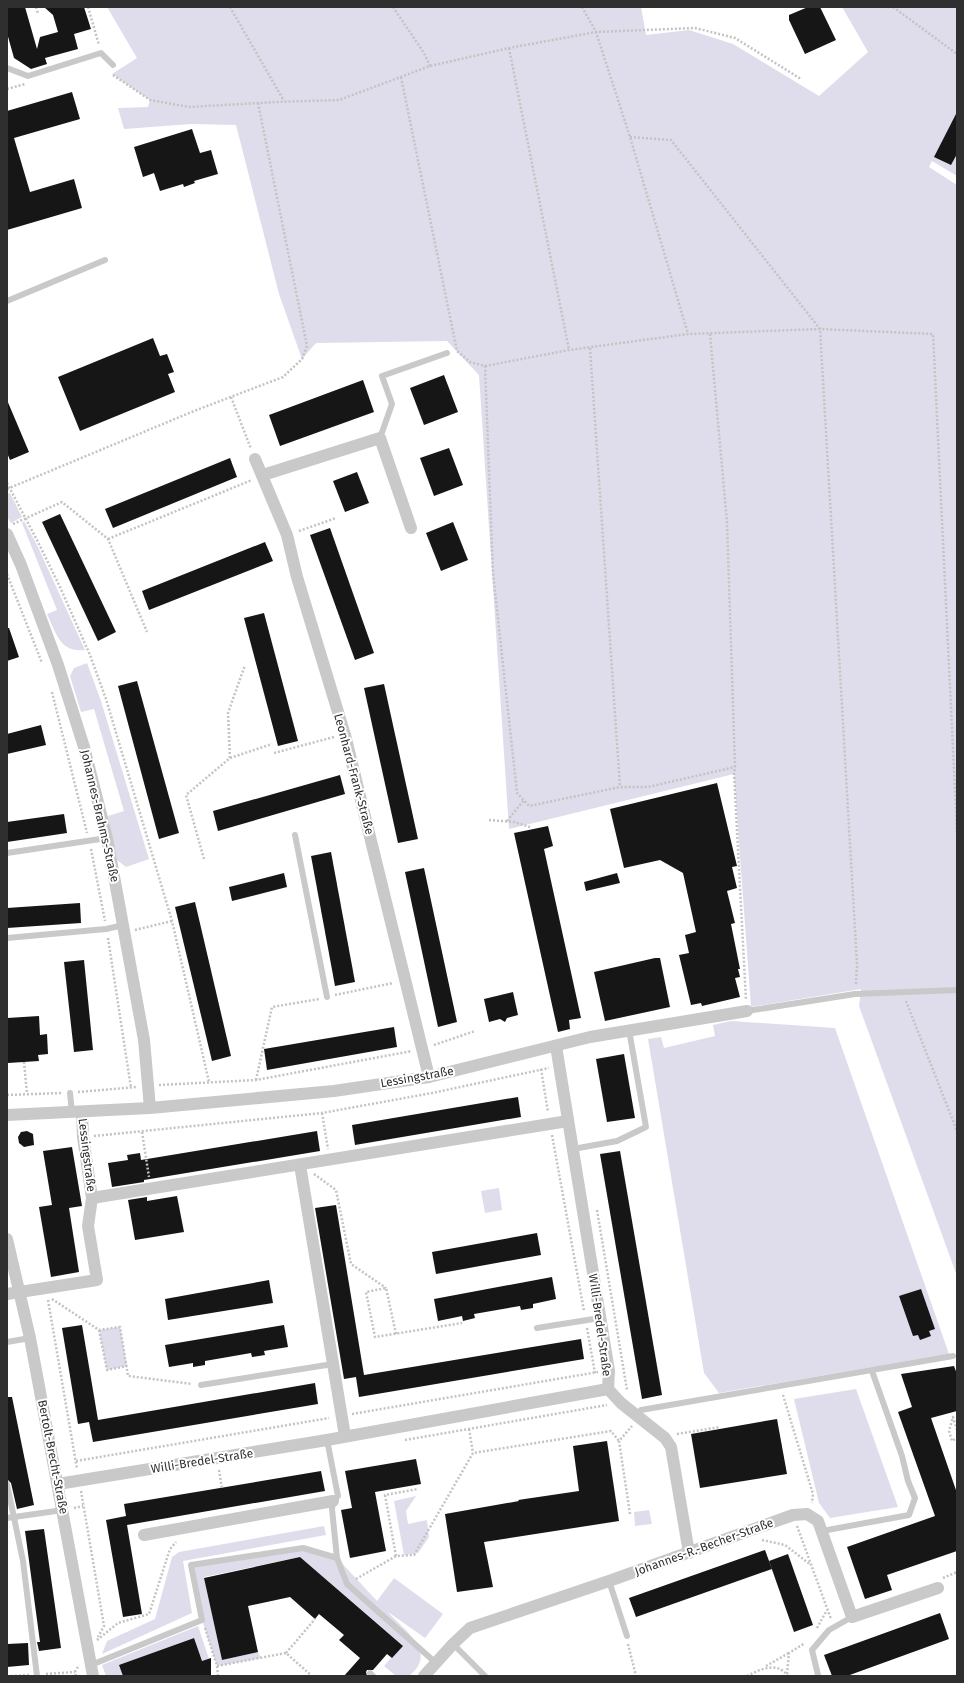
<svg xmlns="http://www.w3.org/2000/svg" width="964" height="1683" viewBox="0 0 964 1683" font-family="'Fira Sans',sans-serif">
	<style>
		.green { fill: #dfddeb }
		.building { fill: #161616 }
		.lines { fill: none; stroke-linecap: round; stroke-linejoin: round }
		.path { stroke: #c3c3c3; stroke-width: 2.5; stroke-dasharray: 2 2; stroke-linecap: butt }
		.service { stroke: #c9c9c9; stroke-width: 6 }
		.minor { stroke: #c9c9c9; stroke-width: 12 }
		.labels { text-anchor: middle; stroke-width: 4; stroke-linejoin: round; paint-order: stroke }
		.street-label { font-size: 12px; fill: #2f2f2f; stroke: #fff }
	</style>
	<rect width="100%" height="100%" fill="#fff"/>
	<!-- green -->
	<g class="green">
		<polygon points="107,7 641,7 646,35 689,30 733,44 819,96 868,52 842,7 957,7 957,176 932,161 929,167 957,185 957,1276 859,1006 861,989 751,1007 734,774 509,829 479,375 447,341 316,343 302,359 279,294 236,125 191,124 124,129 118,108 148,107 150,100 112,74 137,58"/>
		<polygon points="10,493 22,517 11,523 7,517 7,494"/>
		<path d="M 24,521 L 37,545 L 85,650 C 60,653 56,633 47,614 L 57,610 L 22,523 Z"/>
		<polygon points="87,663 101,701 149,859 126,867 117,860 108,816 124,811 94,709 81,712 70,676 74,668"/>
		<polygon points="731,1021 835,1028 949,1354 719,1393 704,1373 648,1039 661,1037 664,1048 715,1036 713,1025"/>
		<polygon points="499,1188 502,1210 485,1213 481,1191"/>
		<polygon points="120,1327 127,1366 107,1370 99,1330"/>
		<polygon points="856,1389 898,1507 830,1518 819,1503 794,1399"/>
		<polygon points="416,1496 406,1511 408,1524 427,1520 429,1537 418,1553 404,1555 394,1501"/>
		<polygon points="649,1510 652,1524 635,1526 634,1512"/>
		<polygon points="324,1526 326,1535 183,1561 192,1613 102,1654 107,1641 155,1619 172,1557 179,1552"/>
		<path d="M 303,1548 L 337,1558 L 377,1601 L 394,1578 L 443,1614 L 425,1638 L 388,1612 C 399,1626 430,1645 418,1666 C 416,1670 412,1673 409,1676 L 396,1676 L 384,1666 L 402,1645 L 300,1557 L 204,1577 L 222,1660 L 258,1652 L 261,1658 L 217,1666 L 202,1620 L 191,1565 Z"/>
		<polygon points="198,1626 209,1659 202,1661 193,1638 120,1665 123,1676 106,1676 102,1665"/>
	</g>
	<!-- building -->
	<g class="building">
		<polygon points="7,7 25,7 37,49 40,37 58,32 53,15 44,7 84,7 91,29 74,34 78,49 45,58 47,64 31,69 14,58 7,33"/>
		<polygon points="808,7 820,7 836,40 805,54 789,20 789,15"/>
		<polygon points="72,92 80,119 14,138 30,192 74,179 82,208 7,230 7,111"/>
		<polygon points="957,112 957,154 951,165 934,157"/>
		<polygon points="192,129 200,153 211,150 218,174 194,181 195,183 184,187 183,184 160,191 154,173 143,177 134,147"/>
		<polygon points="153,338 160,356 167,354 174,372 168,374 175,392 80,431 58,377"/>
		<polygon points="444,375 458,412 424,425 410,388"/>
		<polygon points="363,380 374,412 280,446 269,415"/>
		<polygon points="7,400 29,452 10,460 7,453"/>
		<polygon points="449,448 463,485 434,496 420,458"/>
		<polygon points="230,458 237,477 113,528 105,509"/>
		<polygon points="357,472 369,503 345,512 333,481"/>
		<polygon points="60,514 116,632 98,641 42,522"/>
		<polygon points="453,522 468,560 441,571 426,533"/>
		<polygon points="330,528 374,653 355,660 310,535"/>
		<polygon points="265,542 273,561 149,610 142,591"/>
		<polygon points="264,613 298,741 278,746 244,618"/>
		<polygon points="7,628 9,628 19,657 7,661"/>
		<polygon points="137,681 179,833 159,839 118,686"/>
		<polygon points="384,684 418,839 398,843 364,688"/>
		<polygon points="41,725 46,745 7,754 7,734"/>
		<polygon points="340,775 345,794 218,831 213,811"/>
		<polygon points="717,783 737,866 732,867 737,888 727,891 735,923 731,924 740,969 738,969 740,977 735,978 740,997 702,1006 701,1003 691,1005 679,955 689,953 685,935 696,932 683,873 660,860 624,868 610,809"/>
		<polygon points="64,814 67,833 7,842 7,822"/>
		<polygon points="548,826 553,846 544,849 581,1018 569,1020 570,1029 558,1032 514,833"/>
		<polygon points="331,852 355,982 335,986 311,856"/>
		<polygon points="424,868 457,1022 438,1027 405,872"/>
		<polygon points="284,873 287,887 232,901 229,887"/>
		<polygon points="617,873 620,883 586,891 584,882"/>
		<polygon points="195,902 231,1056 212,1061 175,907"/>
		<polygon points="80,903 81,923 7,928 7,908"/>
		<polygon points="655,958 660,958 670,1007 605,1021 594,972"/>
		<polygon points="84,960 93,1050 74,1052 64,962"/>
		<polygon points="513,992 518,1015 507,1018 505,1022 500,1019 489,1022 484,999"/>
		<polygon points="39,1016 40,1035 47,1034 48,1054 38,1055 39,1061 8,1063 7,1018"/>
		<polygon points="394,1027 397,1047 267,1070 264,1049"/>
		<polygon points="624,1054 635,1118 607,1122 596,1059"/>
		<polygon points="518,1097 521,1117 355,1145 352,1125"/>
		<polygon points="27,1131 33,1134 34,1145 24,1147 19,1143 18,1137 21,1132"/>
		<polygon points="317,1131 320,1151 144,1180 144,1182 112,1187 108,1163 128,1160 127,1155 140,1153 141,1160"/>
		<polygon points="72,1147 82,1206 69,1208 79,1272 51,1277 39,1207 52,1205 43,1151"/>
		<polygon points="620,1151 662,1395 642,1399 600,1154"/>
		<polygon points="177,1196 184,1232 135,1240 128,1200 147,1197 147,1201"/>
		<polygon points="336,1205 364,1375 581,1339 584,1359 359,1397 356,1377 344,1379 315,1208"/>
		<polygon points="537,1233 541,1255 436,1274 432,1252"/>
		<polygon points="552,1277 556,1299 533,1304 533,1308 521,1310 520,1306 474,1314 475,1318 463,1321 462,1316 438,1321 434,1299"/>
		<polygon points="269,1280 273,1303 168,1320 165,1299"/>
		<polygon points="921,1289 935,1329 929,1331 931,1336 920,1340 918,1335 913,1336 899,1296"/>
		<polygon points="82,1325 98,1420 315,1383 318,1404 93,1442 89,1422 78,1424 62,1328"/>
		<polygon points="284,1325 288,1347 264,1351 265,1355 252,1357 251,1353 205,1361 205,1365 193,1367 193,1363 169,1367 165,1345"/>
		<polygon points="954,1366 957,1374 957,1411 931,1418 957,1493 957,1551 887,1575 892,1590 865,1599 847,1547 935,1516 898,1412 912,1407 901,1374"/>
		<polygon points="7,1397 12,1397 34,1505 17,1509 11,1483 8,1480 7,1473"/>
		<polygon points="777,1419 787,1474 700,1488 691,1434"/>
		<polygon points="607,1441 619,1521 484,1542 493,1587 457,1592 445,1514 519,1501 518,1500 579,1491 573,1446"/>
		<polygon points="416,1459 421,1484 375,1492 386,1551 350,1558 341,1510 352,1508 345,1471"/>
		<polygon points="321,1471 325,1491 127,1525 142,1614 123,1617 106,1520 126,1516 124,1504"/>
		<polygon points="44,1529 61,1648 39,1651 37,1642 40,1642 25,1531"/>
		<polygon points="765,1550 772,1569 636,1617 629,1598"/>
		<polygon points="788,1554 813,1625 794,1632 769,1561"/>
		<polygon points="300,1557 403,1646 392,1658 387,1654 373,1670 367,1670 366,1672 367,1676 344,1676 360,1658 339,1640 344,1635 319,1614 315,1619 290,1597 248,1606 258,1652 222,1660 204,1578"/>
		<polygon points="940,1613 949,1639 847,1676 832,1676 824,1655"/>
		<polygon points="194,1638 202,1661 211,1658 211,1676 123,1676 119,1665"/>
		<polygon points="28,1643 29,1665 7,1667 7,1644"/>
	</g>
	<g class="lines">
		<!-- path -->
		<g class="path">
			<polyline points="36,7 38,14"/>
			<polyline points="88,7 99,45"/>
			<polyline points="230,7 284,101"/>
			<polyline points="393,7 424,53 430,66"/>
			<polyline points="582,7 596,32 630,137 688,334"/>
			<polyline points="893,7 957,54"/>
			<polyline points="509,48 569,350"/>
			<polyline points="113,75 150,100 189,107 276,102 339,100 430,66 509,48 596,32 695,28 735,38 801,79"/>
			<polyline points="401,77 457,351 470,362 485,366 493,573 517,793 529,806 620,787 648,787 735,767"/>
			<polyline points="7,89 25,84"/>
			<polyline points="630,137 671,140 820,329 857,964 856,985"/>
			<polyline points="710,334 727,522 735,767 734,774 746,1000"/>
			<polyline points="590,348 620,787"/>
			<polyline points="485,366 569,350 688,334 820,329 933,334 957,832"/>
			<polyline points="231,397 251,449"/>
			<polyline points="7,483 39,544 60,587 90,655 106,699 172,921 209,1082"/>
			<polyline points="7,489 194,411 283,377 302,359 307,346 258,103"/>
			<polyline points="13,524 62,502 108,539 147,632"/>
			<polyline points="299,531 336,518"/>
			<polyline points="108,539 252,480"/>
			<polyline points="7,574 42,663"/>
			<polyline points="52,692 87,833"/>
			<polyline points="274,753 334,737"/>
			<polyline points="230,758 228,713 245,665"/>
			<polyline points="489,820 514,822 530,827"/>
			<polyline points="507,821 524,800"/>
			<polyline points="91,849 105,921"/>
			<polyline points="204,859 186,795 230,758 272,744"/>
			<polyline points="135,930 172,921"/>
			<polyline points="108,938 131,1088"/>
			<polyline points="335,995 393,983"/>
			<polyline points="906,1001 957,1131"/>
			<polyline points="434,1045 475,1031"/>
			<polyline points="24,1062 27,1094"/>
			<polyline points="541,1069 548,1112"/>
			<polyline points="256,1080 272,1007 319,999"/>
			<polyline points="159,1085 256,1080 412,1051"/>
			<polyline points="78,1092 137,1087"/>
			<polyline points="7,1095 61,1093"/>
			<polyline points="322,1113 328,1149"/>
			<polyline points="142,1132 149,1177"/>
			<polyline points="552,1135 584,1311"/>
			<polyline points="94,1136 322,1113 432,1093 549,1068"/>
			<polyline points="314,1174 336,1190 351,1264 386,1288"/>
			<polyline points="597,1210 627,1390"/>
			<polyline points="52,1299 99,1330 120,1327 128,1376 192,1384"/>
			<polyline points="48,1300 77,1469"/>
			<polyline points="587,1328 595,1373"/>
			<polyline points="99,1330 107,1370 127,1366"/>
			<polyline points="396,1334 386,1288 366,1292 375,1337 462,1323"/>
			<polyline points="783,1395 813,1494 812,1503"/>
			<polyline points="352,1414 598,1372"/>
			<polyline points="469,1429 473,1453"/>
			<polyline points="957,1430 953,1417 949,1431 952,1441 957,1438"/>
			<polyline points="677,1434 720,1427"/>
			<polyline points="405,1440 607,1405"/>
			<polyline points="76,1461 329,1418"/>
			<polyline points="219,1470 222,1489"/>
			<polyline points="81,1491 104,1626 98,1637"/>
			<polyline points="74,1508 83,1506"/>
			<polyline points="630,1514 619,1441 632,1426"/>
			<polyline points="797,1526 831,1619"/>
			<polyline points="762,1540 785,1545 811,1565"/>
			<polyline points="396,1556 385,1495 418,1489"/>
			<polyline points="943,1578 957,1572"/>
			<polyline points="356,1579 396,1556 414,1555 473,1453 611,1431 619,1441"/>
			<polyline points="205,1628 217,1666 218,1676"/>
			<polyline points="817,1628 827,1610"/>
			<polyline points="97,1640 118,1623 149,1614 170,1549 176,1542"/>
			<polyline points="628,1644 636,1676"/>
			<polyline points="286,1653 315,1619"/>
			<polyline points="217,1666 286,1653 312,1676"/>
			<polyline points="766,1666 789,1653"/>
			<polyline points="46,1674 75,1672"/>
			<polyline points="787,1674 789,1653 805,1643"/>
			<polyline points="11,1676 29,1675"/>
			<polyline points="76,1676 75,1672 79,1665"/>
			<path d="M 747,1676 C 761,1669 777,1661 788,1676"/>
		</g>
		<!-- service -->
		<g class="service">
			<polyline points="7,68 28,76 101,53 113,65"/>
			<polyline points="7,301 105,260"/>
			<polyline points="380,438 392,404 382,376 447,353"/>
			<polyline points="295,835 327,997"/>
			<polyline points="7,853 107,838"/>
			<polyline points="7,938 106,929 124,925"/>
			<polyline points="747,1011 855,994 957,990"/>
			<polyline points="70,1093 72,1113"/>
			<polyline points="573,1149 617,1141 646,1127 629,1030"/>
			<polyline points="537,1328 600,1318"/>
			<polyline points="7,1342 30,1338"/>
			<polyline points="201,1385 333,1364"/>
			<polyline points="636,1415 641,1410 953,1356"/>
			<polyline points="327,1440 338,1496 333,1501 332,1509 337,1558 347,1584 436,1663"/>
			<polyline points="7,1484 23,1561 37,1676"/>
			<polyline points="7,1518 63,1510"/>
			<polyline points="822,1531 909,1515 915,1498 908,1481 902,1456 872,1371"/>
			<polyline points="609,1581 627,1636"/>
			<polyline points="453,1644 485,1676"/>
			<polyline points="91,1665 202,1620 191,1565 303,1548 337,1558"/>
			<polyline points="370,1673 373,1676"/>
			<polyline points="818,1675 812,1650 829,1630 852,1617"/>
		</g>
		<!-- minor -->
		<g class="minor">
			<polyline points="255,459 287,535 297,577 345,735 429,1077"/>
			<polyline points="263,475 380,438 411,528"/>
			<polyline points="7,534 21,565 58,665 84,747 107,838 144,1040 150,1108"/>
			<polyline points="556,1046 609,1371 608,1389"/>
			<polyline points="82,1113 83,1137 92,1198 568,1121"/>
			<polyline points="7,1115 150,1108 334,1091 429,1077 590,1037 747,1011"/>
			<polyline points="300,1165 345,1436"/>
			<polyline points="7,1239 30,1338 93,1676"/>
			<polyline points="7,1294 97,1280 88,1226 92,1198"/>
			<polyline points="608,1389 621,1403 665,1438 671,1447 689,1553"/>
			<polyline points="58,1484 327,1440 608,1389"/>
			<polyline points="144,1535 333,1501"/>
			<polyline points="424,1676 453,1644 470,1628 609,1581 793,1515 807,1514 818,1521 852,1617 938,1588"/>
		</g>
	</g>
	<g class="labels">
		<!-- street labels -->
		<g class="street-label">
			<text transform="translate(354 774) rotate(75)" y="4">Leonhard-Frank-Straße</text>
			<text transform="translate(100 816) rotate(77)" y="4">Johannes-Brahms-Straße</text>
			<text transform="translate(417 1077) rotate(-10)" y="4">Lessingstraße</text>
			<text transform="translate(87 1155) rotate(83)" y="4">Lessingstraße</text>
			<text transform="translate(600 1325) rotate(82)" y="4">Willi-Bredel-Straße</text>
			<text transform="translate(53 1457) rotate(79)" y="4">Bertolt-Brecht-Straße</text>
			<text transform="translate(202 1461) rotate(-9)" y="4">Willi-Bredel-Straße</text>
			<text transform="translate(704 1547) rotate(-20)" y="4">Johannes-R.-Becher-Straße</text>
		</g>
	</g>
	<!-- border -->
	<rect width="964" height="1683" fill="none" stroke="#2f2f2f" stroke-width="16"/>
</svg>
